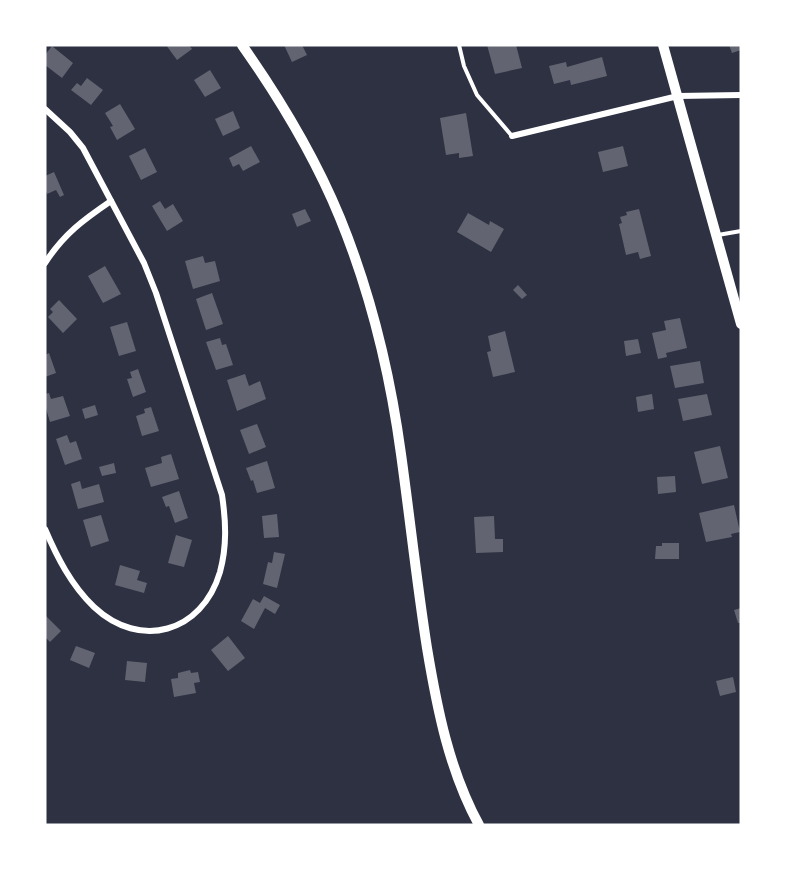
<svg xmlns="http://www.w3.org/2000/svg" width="786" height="870" viewBox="0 0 786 870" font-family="Inter,sans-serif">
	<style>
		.building { fill: #626471 }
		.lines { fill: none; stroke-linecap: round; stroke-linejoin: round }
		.service { stroke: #fff; stroke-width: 4 }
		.minor { stroke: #fff; stroke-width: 6 }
		.tertiary { stroke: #fff; stroke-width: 10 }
		.secondary { stroke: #fff; stroke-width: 10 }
	</style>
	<rect width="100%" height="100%" fill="#2d3142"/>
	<!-- building -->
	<g class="building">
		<polygon points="166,45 189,45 192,49 177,60"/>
		<polygon points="284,45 302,45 307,55 292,62"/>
		<polygon points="487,45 516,45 522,68 495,74"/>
		<polygon points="729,45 741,45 741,50 732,53"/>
		<polygon points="52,46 73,63 62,78 45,65 45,55"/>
		<polygon points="602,57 607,76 571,85 570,80 554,84 549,66 566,62 567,67"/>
		<polygon points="210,70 221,88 205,97 194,80"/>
		<polygon points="87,78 103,90 91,105 71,90 77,83 81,86"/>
		<polygon points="120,104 135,129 117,140 110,127 113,126 105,113"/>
		<polygon points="233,111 240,128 223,136 215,119"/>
		<polygon points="466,113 473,156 459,158 459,153 446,155 440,118"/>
		<polygon points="251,146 260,162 243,171 239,164 233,167 229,158"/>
		<polygon points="623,146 628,166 603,172 598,152"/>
		<polygon points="145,148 157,172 141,180 129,156"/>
		<polygon points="54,172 64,195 60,197 56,190 47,194 45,189 45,176"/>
		<polygon points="160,201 165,209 173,204 183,221 167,231 152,206"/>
		<polygon points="305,209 311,221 297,227 292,214"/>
		<polygon points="639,209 651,256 640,259 638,252 626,255 619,224 622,223 620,217 627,215 626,212"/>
		<polygon points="468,213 489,225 490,221 504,229 491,252 457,232"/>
		<polygon points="203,256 205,263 215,261 220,281 193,289 185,261"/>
		<polygon points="105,266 121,294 103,303 88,276"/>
		<polygon points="518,285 527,295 522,299 513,290"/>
		<polygon points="212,293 223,324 206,330 196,299"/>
		<polygon points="59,300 77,319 63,333 48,317 53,312 50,309"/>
		<polygon points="680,318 687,348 666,353 667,357 658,359 652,333 666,330 664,321"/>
		<polygon points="127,322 136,351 119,356 110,327"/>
		<polygon points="505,331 515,372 493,377 487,352 491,351 488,336"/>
		<polygon points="220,338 222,345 226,344 233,365 216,370 206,342"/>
		<polygon points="638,339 641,353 626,356 624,341"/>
		<polygon points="49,353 56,373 45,377 45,355"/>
		<polygon points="700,361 704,383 675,388 670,366"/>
		<polygon points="138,369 146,392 133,397 127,379 132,378 130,372"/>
		<polygon points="245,374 249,386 260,381 266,399 237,411 227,380"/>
		<polygon points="49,393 51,399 63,396 70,416 50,422 45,405 45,394"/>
		<polygon points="652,394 654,409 638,412 636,397"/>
		<polygon points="707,394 712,415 683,421 678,399"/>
		<polygon points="95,405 98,415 85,419 82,409"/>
		<polygon points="151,407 159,431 142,436 136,416 145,413 144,409"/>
		<polygon points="257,424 266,447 249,454 240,430"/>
		<polygon points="67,435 70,443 76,441 82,459 65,465 56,439"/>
		<polygon points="720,446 728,478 702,484 694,452"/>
		<polygon points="171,454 179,479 151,487 145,468 162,463 161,457"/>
		<polygon points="267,461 275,488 257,493 253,480 251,481 246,468"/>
		<polygon points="114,463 116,473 102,476 99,467"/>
		<polygon points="675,476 676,492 658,494 657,477"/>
		<polygon points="80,481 82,489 99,484 104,502 78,509 71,484"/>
		<polygon points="179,491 188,518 175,523 169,506 166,507 162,497"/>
		<polygon points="734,505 740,532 731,534 732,537 706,542 699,513"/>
		<polygon points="277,514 279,537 264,538 262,516"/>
		<polygon points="101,515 109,541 91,547 83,520"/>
		<polygon points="494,516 495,539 503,539 503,552 476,553 474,517"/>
		<polygon points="176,535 192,540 184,567 168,563"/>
		<polygon points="662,543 679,543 679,559 655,559 656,546 662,546"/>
		<polygon points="274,552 285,554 277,588 263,584 268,562 272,563"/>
		<polygon points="120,565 140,571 137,580 147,583 144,593 115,585"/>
		<polygon points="264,596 280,605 275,614 265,608 254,629 241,621 253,599 260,603"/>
		<polygon points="741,608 741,623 738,623 734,610"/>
		<polygon points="45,615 61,631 50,642 45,637"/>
		<polygon points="228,636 245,658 228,671 211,650"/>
		<polygon points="76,646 95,653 89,668 70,660"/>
		<polygon points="127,661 147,663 145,682 125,680"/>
		<polygon points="190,670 191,673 198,672 200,682 194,683 196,693 174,697 171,679 178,678 178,673"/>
		<polygon points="733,677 736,692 720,696 716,681"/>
	</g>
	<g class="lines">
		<!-- service -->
		<g class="service">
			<polyline points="459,45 464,66 477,95 512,136"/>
			<polyline points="718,235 741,231"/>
		</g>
		<!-- minor -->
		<g class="minor">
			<path d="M 45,109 L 70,132 L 83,148 L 144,263 L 156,293 L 222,495 C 226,522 227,546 220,572 C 202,633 140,650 94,607 C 71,585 57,557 45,529"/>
			<polyline points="512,136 678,96 741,95"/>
			<path d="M 45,263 C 64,234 83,220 111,201"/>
		</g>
		<!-- tertiary -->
		<path class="tertiary" d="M 242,45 C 280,99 315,157 340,218 C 371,294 390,373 401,454 C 410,519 417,584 427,648 C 437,708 449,770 479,825"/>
		<!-- secondary -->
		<polyline class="secondary" points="663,45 741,324"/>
	</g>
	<!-- border -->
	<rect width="786" height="870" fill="none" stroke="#ffffff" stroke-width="93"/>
</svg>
